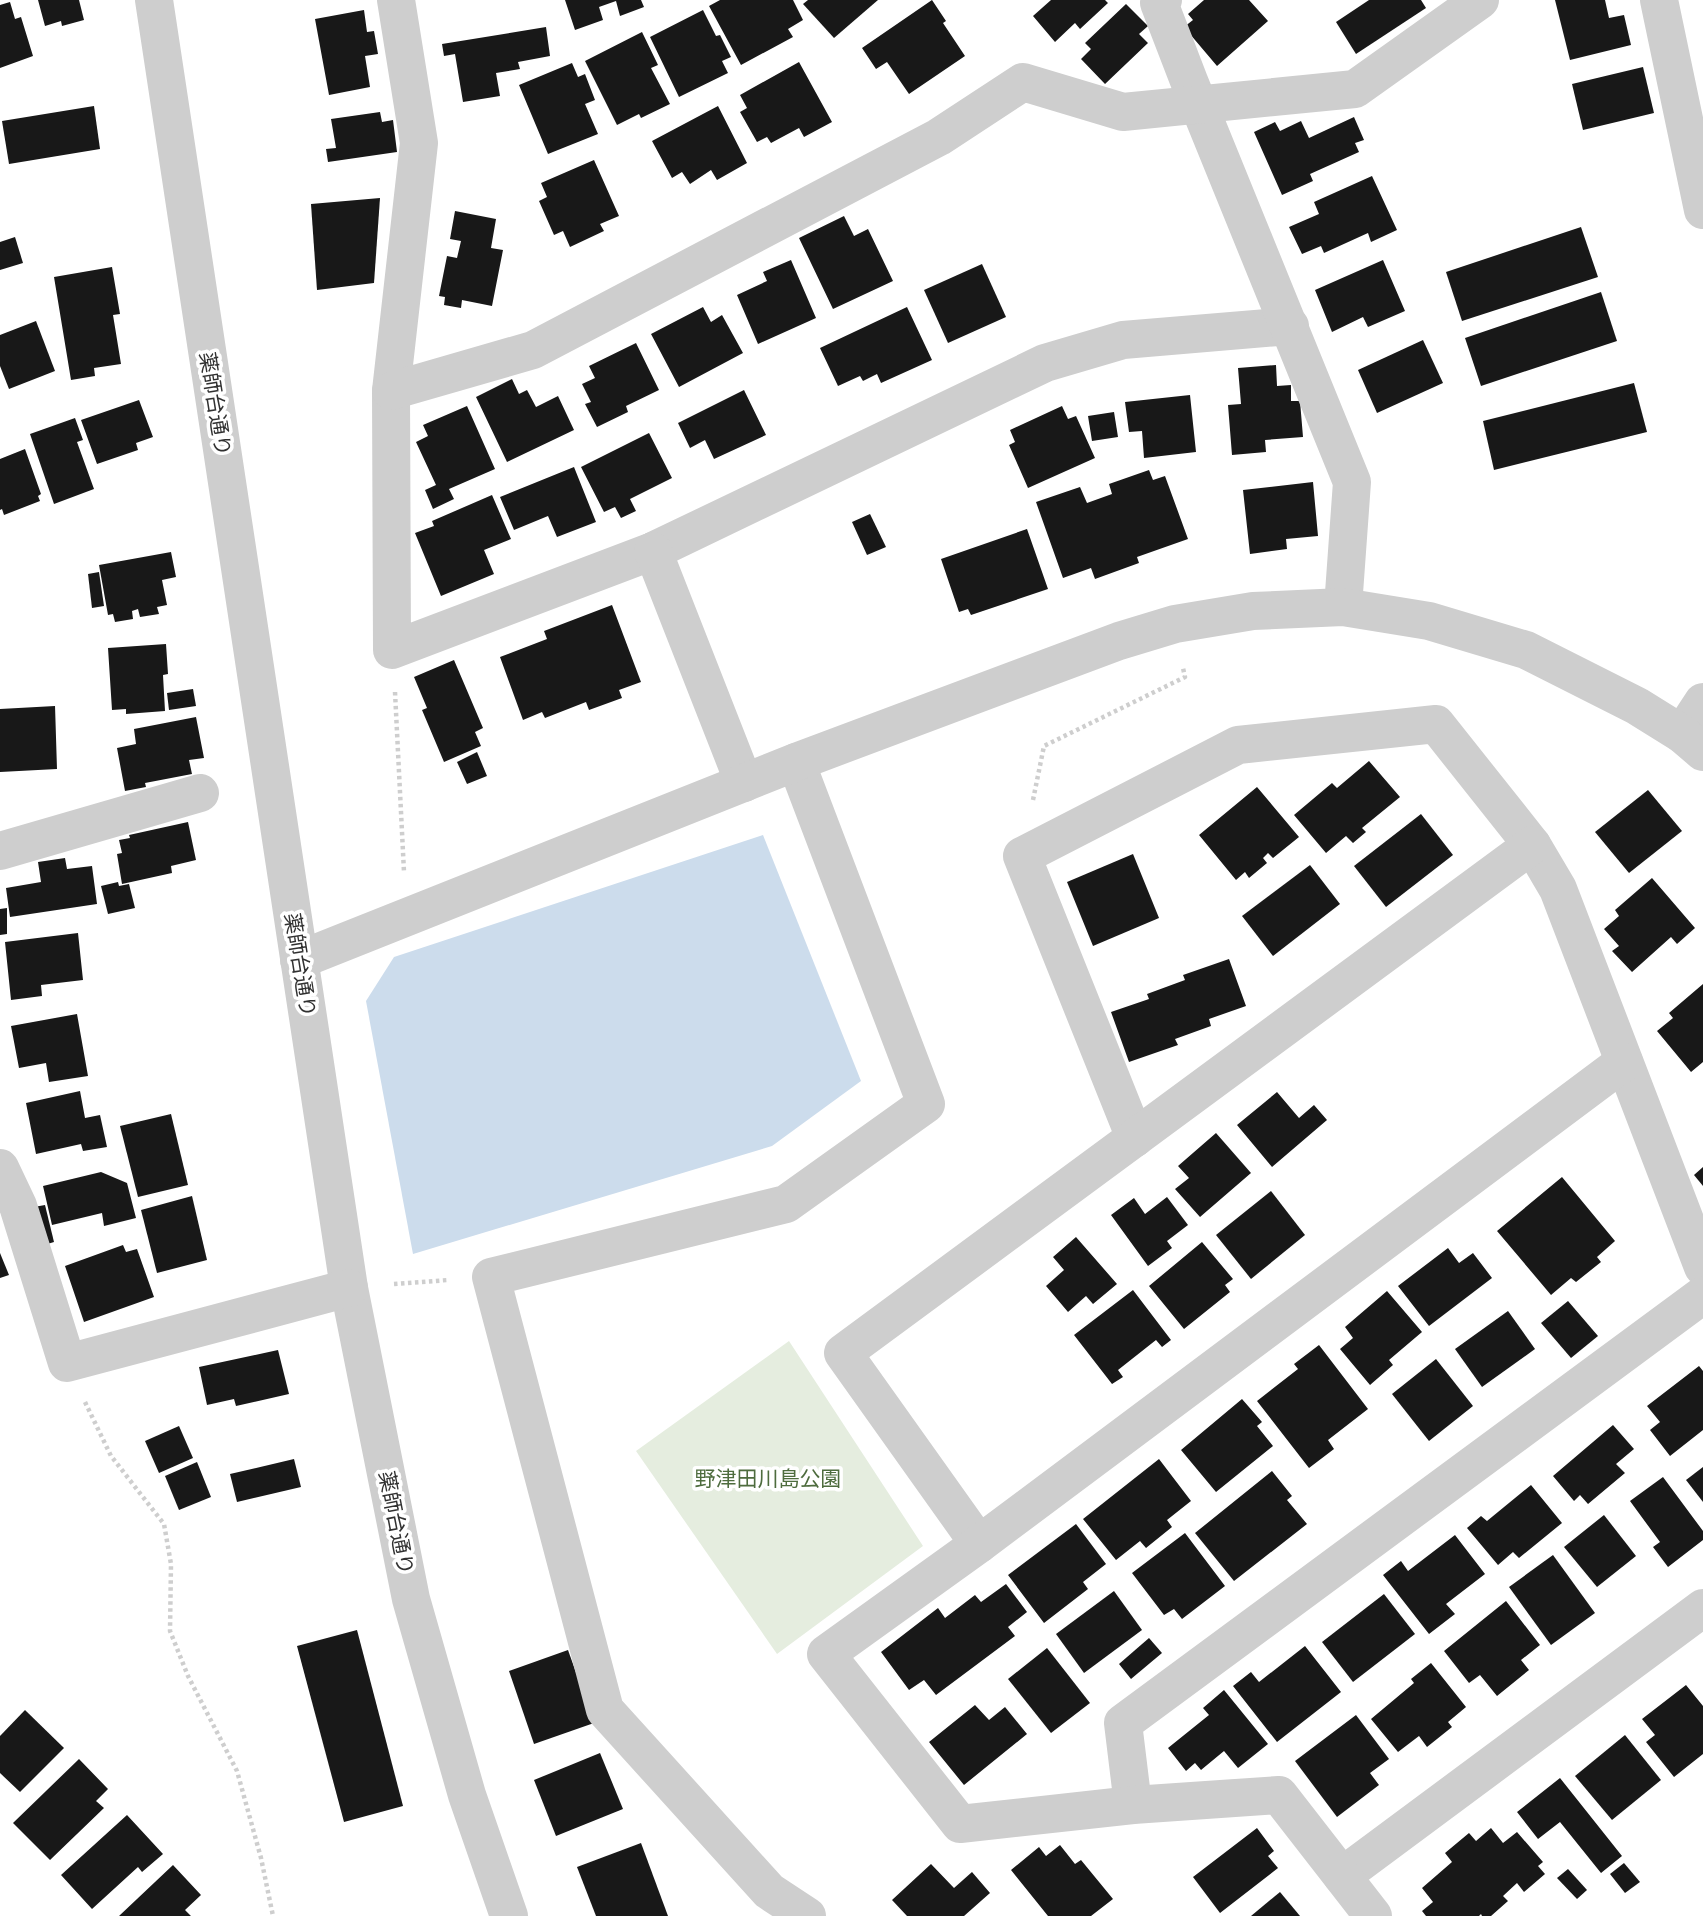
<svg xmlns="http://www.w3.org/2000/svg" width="1703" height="1916" viewBox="0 0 1703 1916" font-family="Montserrat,'Noto Sans JP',sans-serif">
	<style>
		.green { fill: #e5eddf }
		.water { fill: #ccdcec }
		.building { fill: #181818 }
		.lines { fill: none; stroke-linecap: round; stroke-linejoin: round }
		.path { stroke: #cecece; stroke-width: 4.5; stroke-dasharray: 3.5 3.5; stroke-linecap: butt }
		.minor { stroke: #cecece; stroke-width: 38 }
		.labels { text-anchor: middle; stroke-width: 7; stroke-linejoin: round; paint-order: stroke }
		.street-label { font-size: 21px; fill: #313131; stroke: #fff }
		.park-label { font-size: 21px; fill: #4e6c3e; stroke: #fff }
	</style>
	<rect width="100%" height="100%" fill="#fff"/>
	<!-- green -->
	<polygon class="green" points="789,1341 923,1546 777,1654 636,1451"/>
	<!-- water -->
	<polygon class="water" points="763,835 861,1081 772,1146 413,1254 366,1001 394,957"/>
	<!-- building -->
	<g class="building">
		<polygon points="38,0 79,0 84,20 62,26 61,21 45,26"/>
		<polygon points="565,0 641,0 644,7 620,16 616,1 599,7 603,20 575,30"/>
		<polygon points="720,0 793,0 803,20 788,29 793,37 741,65 709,6"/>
		<polygon points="808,0 878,0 834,38 803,4"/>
		<polygon points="932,0 946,21 943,23 965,56 909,94 887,62 876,69 862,48"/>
		<polygon points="1051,0 1105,0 1108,3 1080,29 1075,23 1055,42 1033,16"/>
		<polygon points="1204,0 1249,0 1268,21 1217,66 1184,27 1193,20 1188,14"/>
		<polygon points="1369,0 1421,0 1426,8 1356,54 1336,22"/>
		<polygon points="1555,0 1605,0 1609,18 1624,15 1631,45 1570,60"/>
		<polygon points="10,2 15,19 21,17 33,56 0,68 0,5"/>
		<polygon points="1126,4 1148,26 1139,34 1148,43 1105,84 1081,59 1091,49 1085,43"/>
		<polygon points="364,10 367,32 374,31 378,54 365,56 370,87 329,95 315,19"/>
		<polygon points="703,10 716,36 720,35 731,57 722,61 728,73 679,97 650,37"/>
		<polygon points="546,27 550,56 518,62 520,69 496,73 500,96 463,102 455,54 444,56 442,44"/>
		<polygon points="642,32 658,65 651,68 670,104 641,118 639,114 617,125 585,61"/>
		<polygon points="799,62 832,122 804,137 799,128 771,143 767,137 757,142 740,112 747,108 740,95"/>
		<polygon points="572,63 578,77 585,74 595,100 585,104 598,134 548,154 519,85"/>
		<polygon points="1643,67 1654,113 1583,130 1572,84"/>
		<polygon points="94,106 100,149 9,164 2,121"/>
		<polygon points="718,106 747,163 717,180 711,170 690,184 682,172 672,178 652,141"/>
		<polygon points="380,112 382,122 393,120 397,152 328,162 326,149 336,148 331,119"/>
		<polygon points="1354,117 1364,140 1355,143 1359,152 1310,174 1313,181 1282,195 1254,132 1275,122 1280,131 1301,121 1309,138"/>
		<polygon points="594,160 619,216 600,224 604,231 570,247 563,231 554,235 539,201 547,197 541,183"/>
		<polygon points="1372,176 1397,230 1371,242 1368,233 1324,253 1321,246 1302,254 1289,227 1319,214 1314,202"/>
		<polygon points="380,198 374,283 317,290 311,204"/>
		<polygon points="455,211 496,219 491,248 503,250 492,306 462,300 461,308 444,305 445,297 439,296 447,256 457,258 461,241 450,239"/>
		<polygon points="844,216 854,236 868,229 893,281 833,309 799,238"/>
		<polygon points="1581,227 1598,277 1462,321 1446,272"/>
		<polygon points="15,237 23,263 0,270 0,242"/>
		<polygon points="791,260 816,318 758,344 737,295 767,281 763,272"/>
		<polygon points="1383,260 1405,311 1368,327 1363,317 1332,332 1315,290"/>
		<polygon points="982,264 1006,317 948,343 924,290"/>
		<polygon points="112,267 120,314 113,315 121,364 94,368 95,376 71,380 54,277"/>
		<polygon points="1601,292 1617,341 1481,386 1465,338"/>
		<polygon points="703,307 711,322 722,315 743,353 679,387 651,334"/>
		<polygon points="907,307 932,360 881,383 877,374 863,381 860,376 838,386 820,348"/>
		<polygon points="36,321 55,371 9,389 0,366 0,335"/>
		<polygon points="1423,340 1443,383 1377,413 1358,370"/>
		<polygon points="636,343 659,390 626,406 628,412 597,427 585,404 591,402 582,384 595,378 589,366"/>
		<polygon points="1276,365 1277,386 1291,385 1291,401 1300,401 1303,437 1265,440 1266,452 1232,455 1228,405 1241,404 1238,368"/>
		<polygon points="512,379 519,394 527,390 536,407 558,396 574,430 507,462 476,397"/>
		<polygon points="1634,383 1647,432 1494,470 1483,421"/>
		<polygon points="744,390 766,435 714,459 705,440 690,448 678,423"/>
		<polygon points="1190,395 1196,452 1144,458 1142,431 1129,432 1125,402"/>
		<polygon points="139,400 153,437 136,443 138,450 97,464 81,420"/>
		<polygon points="467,406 495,469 449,489 454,499 433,509 425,490 436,485 416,442 428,436 423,425"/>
		<polygon points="1062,406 1068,419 1076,416 1095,458 1028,488 1009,445 1015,442 1010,430"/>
		<polygon points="1114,412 1118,437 1092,441 1088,416"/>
		<polygon points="75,418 83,440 77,442 94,489 54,504 30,434"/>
		<polygon points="649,433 672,478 630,499 636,511 621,518 615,507 604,512 581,467"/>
		<polygon points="25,449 41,494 38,496 40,501 4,515 2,509 0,510 0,459"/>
		<polygon points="574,467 596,522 557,537 548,516 514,530 500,497"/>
		<polygon points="1149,470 1153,480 1165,476 1188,539 1137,557 1139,563 1095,579 1091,568 1063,578 1036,502 1080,487 1087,503 1112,494 1109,484"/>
		<polygon points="1313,482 1318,536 1286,539 1287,549 1250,554 1243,490"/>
		<polygon points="492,495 511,539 484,550 494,574 441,596 415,533 434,526 432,521"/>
		<polygon points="870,514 886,547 867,555 852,522"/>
		<polygon points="1027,529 1048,589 971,615 968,609 959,612 941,559"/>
		<polygon points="171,552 176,577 162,580 167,605 157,607 159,614 140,617 138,609 132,611 133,619 115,622 113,614 108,615 99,565"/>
		<polygon points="99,572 104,606 92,608 88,574"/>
		<polygon points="612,605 641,682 619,690 622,698 589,710 586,702 545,718 542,712 523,720 500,657 547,639 544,631"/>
		<polygon points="166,644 168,674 163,675 165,711 126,714 126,709 112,710 108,648"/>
		<polygon points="454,660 483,728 475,732 481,746 444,762 422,710 427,708 414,677"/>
		<polygon points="193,689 196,706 169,710 167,693"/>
		<polygon points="55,706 57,769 0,772 0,709"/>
		<polygon points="196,717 204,758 189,760 192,774 145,783 146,787 125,791 117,748 136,744 134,729"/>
		<polygon points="477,752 487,776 467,784 457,762"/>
		<polygon points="1369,761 1400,797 1362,828 1366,832 1353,843 1346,836 1326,853 1294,815 1332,783 1337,788"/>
		<polygon points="1257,787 1299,837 1273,858 1268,853 1263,858 1267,863 1249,878 1245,872 1236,880 1199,835"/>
		<polygon points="1648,790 1682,831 1629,873 1595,832"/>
		<polygon points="1421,814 1453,855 1386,907 1354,866"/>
		<polygon points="188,822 196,860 171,866 172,873 122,884 117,854 122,853 119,840 130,838 129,835"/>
		<polygon points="1133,854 1159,918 1093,946 1067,882"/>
		<polygon points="65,858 67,869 92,866 97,904 10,917 6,888 41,882 38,862"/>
		<polygon points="1310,865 1340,904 1273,956 1242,916"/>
		<polygon points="1652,878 1695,928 1677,944 1671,937 1632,972 1612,951 1619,946 1604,929 1619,916 1615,910"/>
		<polygon points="118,882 119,886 129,884 135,908 108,914 101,886"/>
		<polygon points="7,908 7,934 0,935 0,909"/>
		<polygon points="78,933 83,980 41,985 42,996 11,1000 5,942"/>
		<polygon points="1229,959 1246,1006 1209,1019 1211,1026 1175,1039 1178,1045 1129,1062 1111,1012 1149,999 1147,994 1185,980 1183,975"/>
		<polygon points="1703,984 1703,1062 1691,1072 1657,1031 1673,1018 1669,1013"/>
		<polygon points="77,1014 88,1076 49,1082 46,1063 19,1068 11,1026"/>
		<polygon points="80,1091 85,1118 100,1115 107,1147 83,1151 81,1144 36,1154 26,1103"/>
		<polygon points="1277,1092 1299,1118 1314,1105 1327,1120 1272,1167 1237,1125"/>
		<polygon points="171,1114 188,1185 138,1197 120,1126"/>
		<polygon points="1216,1133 1251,1173 1200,1217 1175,1189 1189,1178 1178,1166"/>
		<polygon points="1703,1167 1703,1186 1694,1175"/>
		<polygon points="101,1172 127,1183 136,1218 104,1226 102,1213 52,1225 43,1186"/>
		<polygon points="1562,1177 1615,1241 1597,1257 1601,1262 1576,1282 1571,1278 1551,1295 1497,1231"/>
		<polygon points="1271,1191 1305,1235 1251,1279 1216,1235"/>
		<polygon points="192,1196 207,1260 157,1273 141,1210"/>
		<polygon points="1167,1197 1188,1225 1167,1241 1172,1248 1148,1266 1111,1215 1134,1198 1145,1214"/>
		<polygon points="45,1205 54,1242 44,1245 34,1207"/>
		<polygon points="1076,1237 1117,1284 1093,1304 1086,1296 1068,1312 1046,1286 1064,1270 1053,1257"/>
		<polygon points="1202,1242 1233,1279 1225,1285 1230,1292 1184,1329 1149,1286"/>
		<polygon points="123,1245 126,1252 137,1249 154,1297 84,1322 65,1266"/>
		<polygon points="1448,1248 1459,1263 1473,1253 1492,1278 1429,1326 1398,1286"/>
		<polygon points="0,1253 9,1275 0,1278"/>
		<polygon points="1133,1290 1171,1340 1162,1347 1156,1340 1118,1370 1123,1377 1112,1384 1074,1335"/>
		<polygon points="1387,1291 1422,1332 1389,1360 1393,1365 1370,1385 1340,1349 1353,1338 1345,1327"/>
		<polygon points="1568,1301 1598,1336 1571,1358 1541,1323"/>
		<polygon points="1508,1311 1535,1349 1482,1387 1455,1349"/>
		<polygon points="1319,1345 1368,1409 1328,1440 1334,1449 1309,1468 1257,1401 1298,1369 1294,1364"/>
		<polygon points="278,1350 289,1394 236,1406 234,1399 207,1405 199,1367"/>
		<polygon points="1436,1359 1473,1406 1429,1441 1392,1394"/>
		<polygon points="1699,1366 1703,1371 1703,1430 1670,1456 1650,1430 1660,1422 1647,1406"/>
		<polygon points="1242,1399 1262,1422 1257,1426 1273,1446 1216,1492 1181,1450"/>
		<polygon points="1613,1425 1634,1449 1616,1464 1625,1473 1588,1504 1580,1495 1574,1501 1553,1476"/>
		<polygon points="179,1426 193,1458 159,1473 145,1441"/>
		<polygon points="294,1459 301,1487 237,1502 230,1474"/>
		<polygon points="1159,1459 1191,1501 1167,1520 1172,1527 1146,1548 1140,1541 1116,1560 1083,1519"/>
		<polygon points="197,1462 211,1497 179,1510 165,1476"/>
		<polygon points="1703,1467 1703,1502 1686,1480"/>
		<polygon points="1272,1471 1292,1496 1287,1500 1307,1524 1234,1581 1195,1533"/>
		<polygon points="1663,1477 1703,1531 1703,1540 1668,1567 1653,1547 1660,1542 1630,1501"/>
		<polygon points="1531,1485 1562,1523 1519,1558 1513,1552 1498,1565 1467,1528 1481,1516 1487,1521"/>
		<polygon points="1604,1515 1636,1556 1597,1587 1564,1547"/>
		<polygon points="1076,1524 1106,1564 1083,1582 1088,1589 1044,1623 1008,1575"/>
		<polygon points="1185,1533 1225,1586 1182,1619 1174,1609 1164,1615 1132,1573"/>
		<polygon points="1455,1535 1485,1574 1446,1604 1455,1614 1429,1634 1383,1575 1401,1561 1408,1571"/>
		<polygon points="1553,1555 1595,1613 1551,1645 1509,1587"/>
		<polygon points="1006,1584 1027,1612 1008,1627 1015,1636 936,1695 924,1680 909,1690 881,1652 938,1608 945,1618 975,1595 981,1602"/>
		<polygon points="1114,1591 1142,1630 1084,1673 1056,1634"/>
		<polygon points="1384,1594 1415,1634 1353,1682 1322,1642"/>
		<polygon points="1506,1601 1540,1645 1521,1660 1529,1670 1497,1696 1480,1675 1469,1683 1444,1651"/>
		<polygon points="357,1630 403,1806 344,1822 297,1646"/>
		<polygon points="1149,1638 1162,1653 1131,1679 1119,1664"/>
		<polygon points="1305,1646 1341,1692 1277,1742 1233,1686 1251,1672 1259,1682"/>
		<polygon points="1047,1648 1090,1703 1051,1733 1008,1679"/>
		<polygon points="568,1650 594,1723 534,1744 509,1671"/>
		<polygon points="1431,1663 1466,1707 1448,1722 1452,1727 1427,1747 1419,1736 1398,1752 1371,1719 1414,1683 1411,1679"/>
		<polygon points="1686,1685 1703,1706 1703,1754 1674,1777 1646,1742 1655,1735 1642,1719"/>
		<polygon points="1224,1690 1268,1744 1238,1768 1224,1751 1201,1770 1195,1763 1186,1771 1168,1748 1209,1715 1203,1708"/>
		<polygon points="975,1705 989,1720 1005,1707 1027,1734 964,1785 929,1742"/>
		<polygon points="25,1710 64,1748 20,1792 0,1773 0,1736"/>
		<polygon points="1356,1715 1389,1759 1370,1773 1379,1785 1337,1817 1295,1761"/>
		<polygon points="1625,1735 1661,1780 1612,1820 1575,1776"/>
		<polygon points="600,1753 623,1809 556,1836 534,1780"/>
		<polygon points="79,1759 108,1789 96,1801 104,1808 50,1860 13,1823"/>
		<polygon points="1560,1778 1622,1856 1601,1873 1560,1822 1538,1839 1517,1812"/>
		<polygon points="127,1815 163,1854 142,1872 138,1867 92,1909 61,1875"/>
		<polygon points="1257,1828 1274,1851 1268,1856 1278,1868 1220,1913 1193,1877"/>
		<polygon points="1491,1828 1503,1843 1517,1832 1543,1862 1538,1866 1545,1874 1524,1892 1517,1883 1503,1896 1508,1901 1491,1916 1482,1916 1481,1914 1479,1916 1426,1916 1422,1911 1433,1902 1422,1888 1452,1862 1445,1853 1469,1833 1476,1841"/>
		<polygon points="641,1843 668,1916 596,1916 577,1867"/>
		<polygon points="1060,1845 1075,1864 1081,1860 1113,1899 1091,1916 1048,1916 1011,1870 1039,1847 1046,1856"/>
		<polygon points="1624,1863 1640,1882 1625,1893 1610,1874"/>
		<polygon points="931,1864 954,1888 972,1872 990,1893 964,1916 907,1916 892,1900"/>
		<polygon points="173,1865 201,1895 185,1910 191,1916 119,1916"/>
		<polygon points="1568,1869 1587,1890 1577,1899 1557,1878"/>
		<polygon points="1280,1892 1300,1916 1251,1916"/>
	</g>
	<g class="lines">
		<!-- path -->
		<g class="path">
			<polyline points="395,692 404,872"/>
			<polyline points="1033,800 1044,746 1185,677 1183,668"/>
			<polyline points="394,1284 448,1280"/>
			<polyline points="85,1402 111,1456 164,1524 171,1564 170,1631 188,1676 237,1771 261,1858 273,1916"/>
		</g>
		<!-- minor -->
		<g class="minor">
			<polyline points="154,0 349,1288 411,1599 467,1795 509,1916"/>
			<polyline points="396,0 419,143 391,391 392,650 653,551 1045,363 1123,340 1290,326"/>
			<polyline points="1163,0 1159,3 1189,81 1352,482 1343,607"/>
			<polyline points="1659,0 1703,210"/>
			<polyline points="391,391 533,350 939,137 1023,82 1123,112 1355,89 1480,0"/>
			<polyline points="653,551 744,783"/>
			<polyline points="1682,734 1703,702"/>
			<polyline points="796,762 926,1104 786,1204 491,1277 605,1710 769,1891 807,1916"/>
			<polyline points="0,851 200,793"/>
			<polyline points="299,960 796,762 1119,641 1175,624 1253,611 1343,607 1429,621 1526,650 1637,706 1682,734 1703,752"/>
			<polyline points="1135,1138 1022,856 1238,745 1436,724 1532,845 1558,889 1703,1267"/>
			<polyline points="0,1168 18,1206 67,1363 349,1288"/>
			<polyline points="979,1544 843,1353 1532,845"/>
			<polyline points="1133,1805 1123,1723 1703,1295"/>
			<polyline points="1342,1876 1703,1608"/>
			<polyline points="1373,1916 1279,1795 1133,1805 960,1824 826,1654 979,1544 1624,1062"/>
		</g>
	</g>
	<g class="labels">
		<!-- street labels -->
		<g class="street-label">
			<text transform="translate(215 404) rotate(81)" y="7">薬師台通り</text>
			<text transform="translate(300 965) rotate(81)" y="7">薬師台通り</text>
			<text transform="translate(396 1523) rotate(79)" y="7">薬師台通り</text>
		</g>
		<!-- park labels -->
		<g class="park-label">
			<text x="768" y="1486">野津田川島公園</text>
		</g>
	</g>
</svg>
